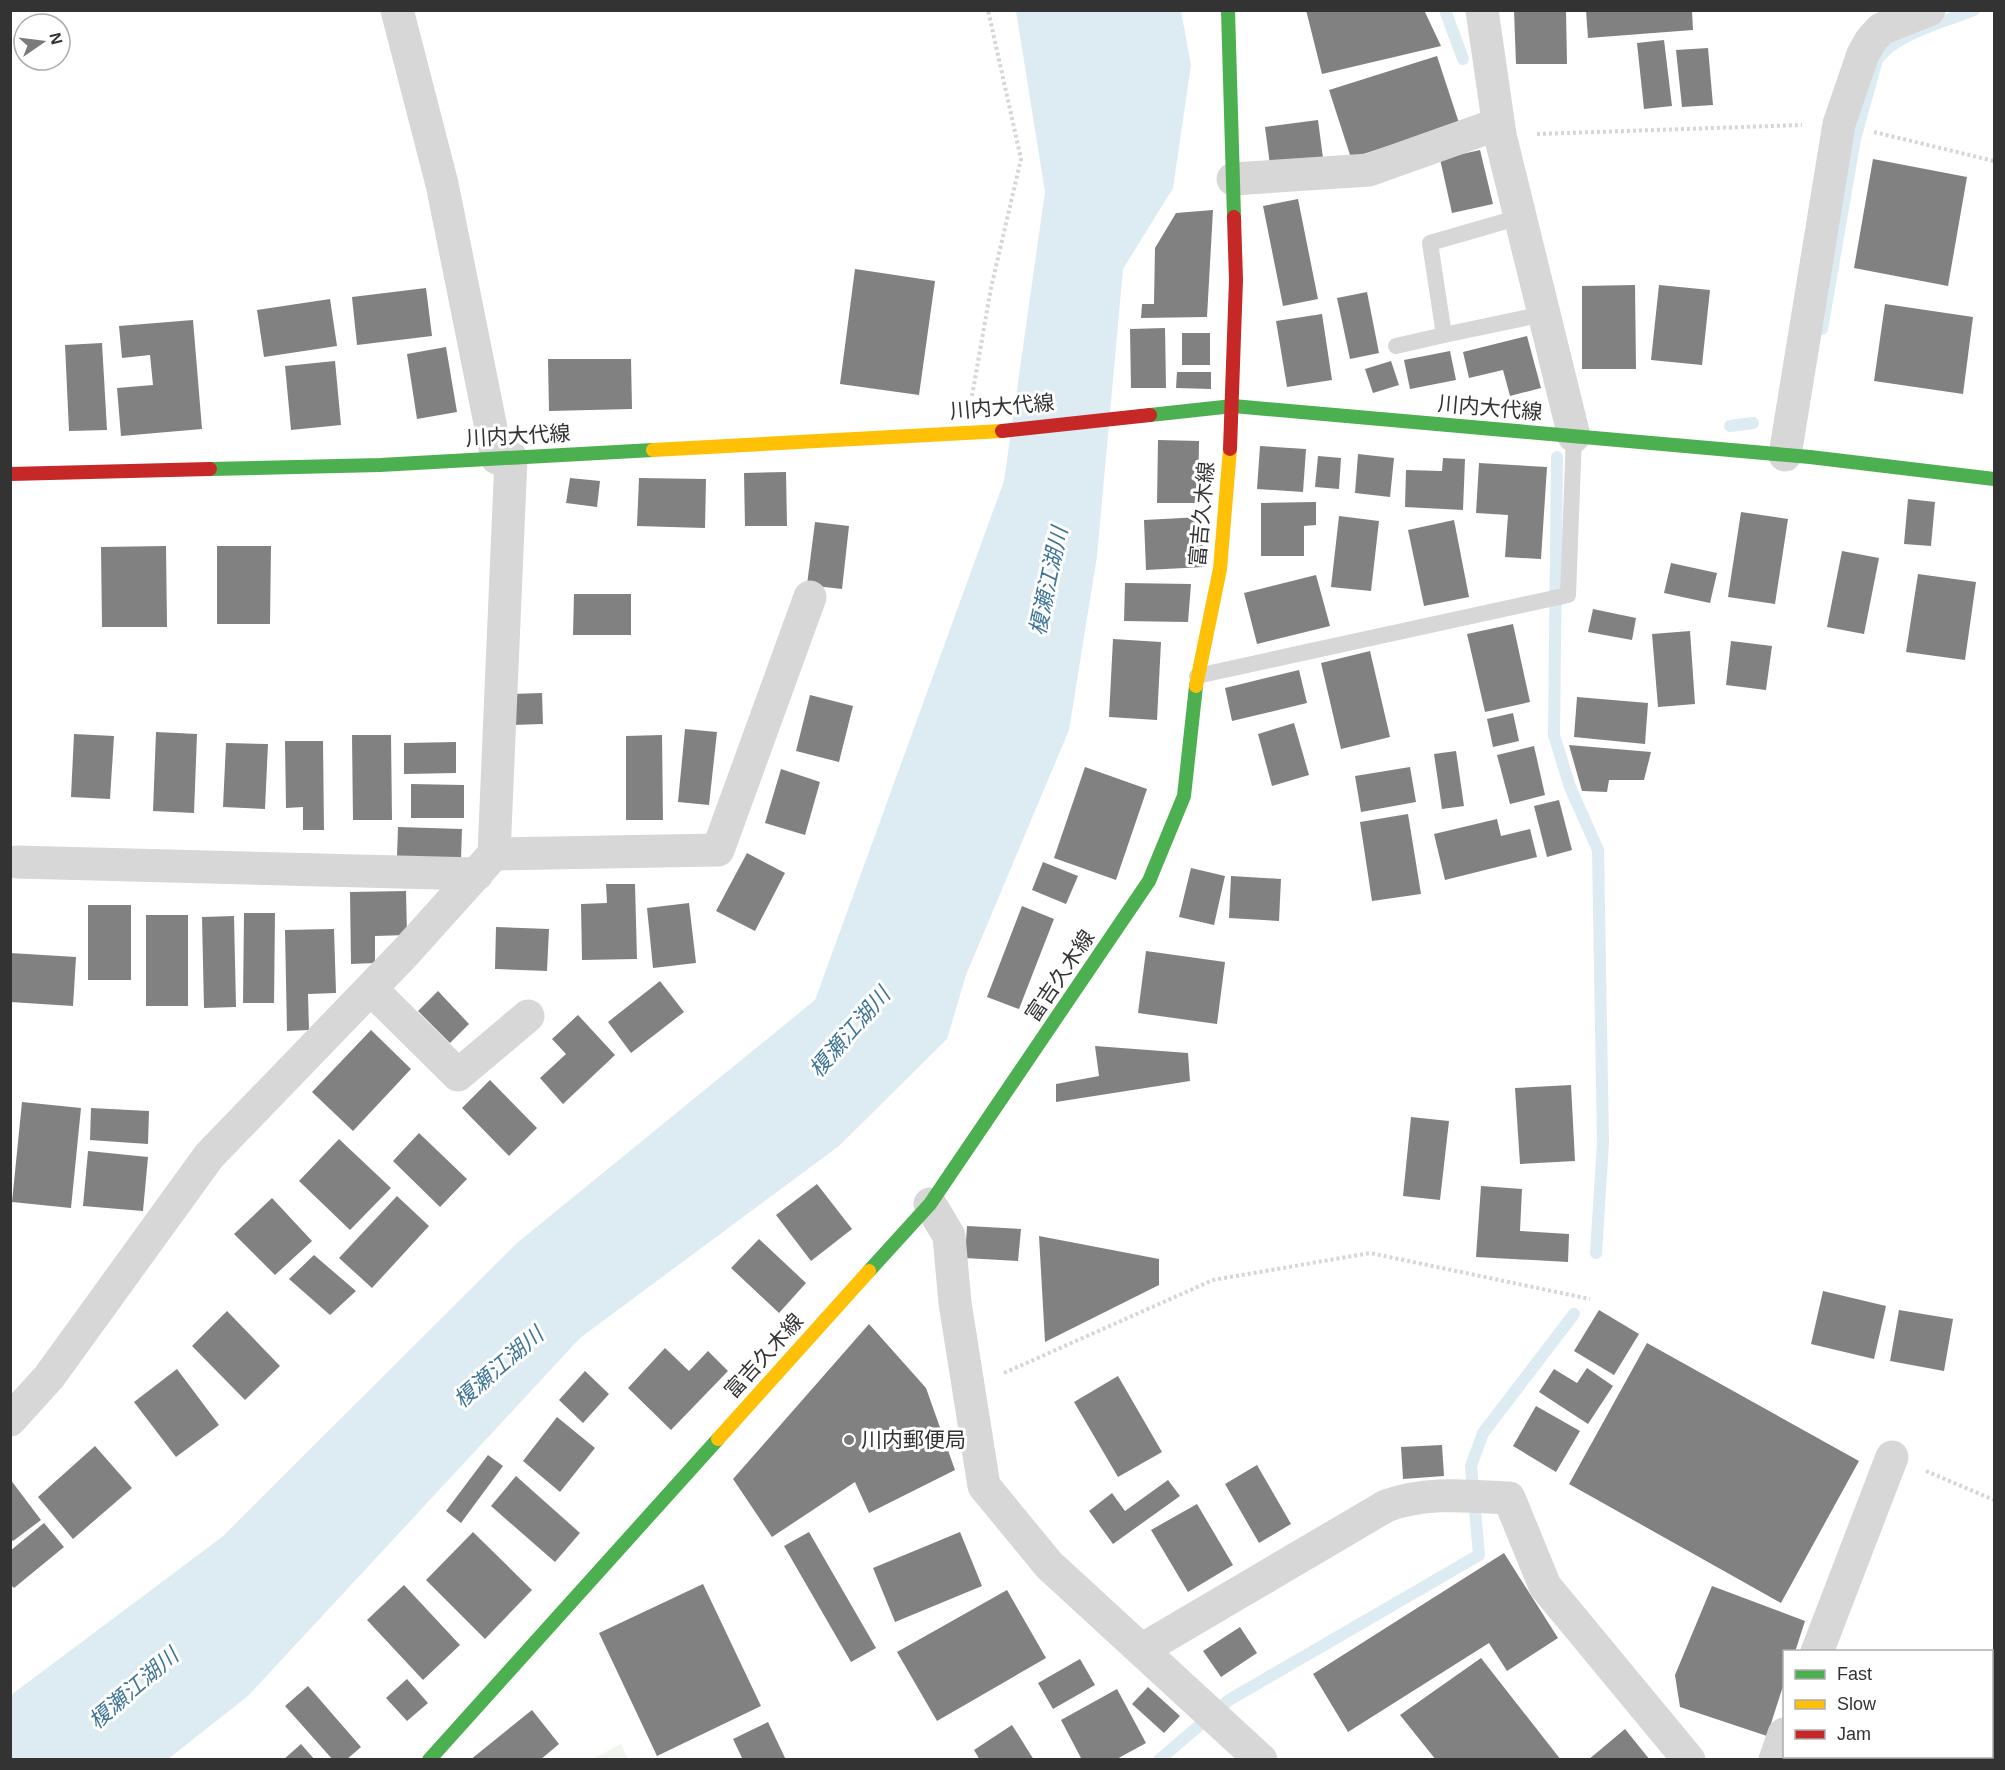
<svg xmlns="http://www.w3.org/2000/svg" width="2005" height="1770" viewBox="0 0 2005 1770" font-family="Helvetica,'Noto Sans JP',sans-serif">
	<style>
		.green { fill: #f1f5ed }
		.water { fill: #ddebf3 }
		.lines { fill: none; stroke-linecap: round; stroke-linejoin: round }
		.stream { stroke: #ddebf3; stroke-width: 12 }
		.building { fill: #818181 }
		.path { stroke: #d6d6d6; stroke-width: 4; stroke-dasharray: 3 3; stroke-linecap: butt }
		.lane { stroke: #d7d7d7; stroke-width: 16 }
		.street { stroke: #d7d7d7; stroke-width: 33 }
		.fast { stroke: #4caf50; stroke-width: 14 }
		.slow { stroke: #ffc107; stroke-width: 14 }
		.jam { stroke: #c62828; stroke-width: 14 }
		.poi-dot { fill: #7a7a7a; stroke: #fff; stroke-width: 2 }
		.labels { text-anchor: middle; stroke-width: 6; stroke-linejoin: round; paint-order: stroke }
		.street-label { font-size: 21px; fill: #333; stroke: #fff }
		.poi-label { font-size: 21px; fill: #333; stroke: #fff; text-anchor: start }
		.water-label { font-size: 22px; font-style: italic; fill: #3f7597; stroke: #fff }
	</style>
	<rect width="100%" height="100%" fill="#fff"/>
	<!-- green -->
	<polygon class="green" points="621,1744 628,1759 592,1759"/>
	<!-- water -->
	<polygon class="water" points="1016,11 1181,11 1191,65 1173,188 1123,269 1097,556 1069,730 966,975 947,1039 839,1146 580,1338 248,1696 168,1759 11,1760 11,1695 222,1537 517,1243 815,1000 1004,481 1045,192"/>
	<g class="lines">
		<!-- stream -->
		<g class="stream">
			<polyline points="1445,10 1463,59"/>
			<path d="M 1822,329 L 1855,139 L 1877,60 C 1894,34 1945,22 1974,10"/>
			<polyline points="1730,426 1753,423"/>
			<polyline points="1557,457 1554,735 1570,787 1598,850 1603,1143 1596,1253"/>
			<polyline points="1159,1760 1229,1700 1479,1555 1471,1466 1483,1433 1574,1314"/>
		</g>
	</g>
	<!-- building -->
	<g class="building">
		<polygon points="1306,10 1424,10 1441,46 1322,74"/>
		<polygon points="1514,10 1566,10 1567,64 1516,64"/>
		<polygon points="1586,10 1692,10 1693,30 1588,38"/>
		<polygon points="1664,40 1672,106 1644,109 1637,43"/>
		<polygon points="1708,48 1713,105 1682,107 1676,50"/>
		<polygon points="1437,56 1459,123 1351,158 1329,90"/>
		<polygon points="1318,120 1323,158 1270,165 1265,127"/>
		<polygon points="1480,150 1493,204 1452,213 1440,159"/>
		<polygon points="1873,159 1967,177 1948,286 1854,268"/>
		<polygon points="1298,199 1318,299 1283,306 1263,206"/>
		<polygon points="1213,210 1207,317 1141,318 1142,304 1154,304 1155,248 1176,213"/>
		<polygon points="855,269 935,281 919,395 840,384"/>
		<polygon points="1635,285 1636,369 1582,369 1582,286"/>
		<polygon points="1659,285 1710,290 1702,365 1651,360"/>
		<polygon points="426,288 432,336 357,345 352,297"/>
		<polygon points="1367,292 1379,353 1350,359 1337,298"/>
		<polygon points="330,299 337,346 264,357 257,310"/>
		<polygon points="1885,304 1973,317 1963,394 1874,381"/>
		<polygon points="1322,314 1332,380 1287,387 1276,321"/>
		<polygon points="193,320 202,429 121,436 117,388 153,385 150,355 122,358 119,326"/>
		<polygon points="1165,328 1166,388 1131,388 1130,329"/>
		<rect x="1182" y="333" width="28" height="32"/>
		<polygon points="1527,336 1541,388 1510,396 1503,370 1469,378 1463,352"/>
		<polygon points="102,343 107,430 69,431 65,345"/>
		<polygon points="446,347 457,412 417,419 407,354"/>
		<polygon points="1450,351 1456,380 1410,389 1404,360"/>
		<polygon points="548,359 631,359 632,409 549,411"/>
		<polygon points="335,361 341,425 291,430 285,366"/>
		<polygon points="1391,361 1399,385 1373,393 1365,369"/>
		<polygon points="1177,372 1211,372 1211,389 1176,388"/>
		<polygon points="1158,440 1199,441 1198,503 1157,503"/>
		<polygon points="1260,446 1306,449 1303,492 1257,489"/>
		<polygon points="1358,454 1394,458 1390,497 1355,493"/>
		<polygon points="1318,456 1341,458 1339,489 1315,487"/>
		<polygon points="1443,458 1465,459 1463,510 1405,507 1406,470 1442,471"/>
		<polygon points="1479,463 1547,467 1541,559 1505,557 1508,515 1476,513"/>
		<polygon points="786,472 787,526 745,526 744,473"/>
		<polygon points="570,478 600,481 597,507 566,503"/>
		<polygon points="639,478 706,479 705,528 637,526"/>
		<polygon points="1908,499 1935,502 1931,546 1904,544"/>
		<polygon points="1316,502 1316,525 1304,526 1304,556 1261,556 1261,503"/>
		<polygon points="1741,512 1788,519 1775,604 1728,597"/>
		<polygon points="1339,516 1379,521 1371,591 1331,587"/>
		<polygon points="1201,517 1204,567 1146,570 1144,520"/>
		<polygon points="1454,520 1469,597 1424,606 1408,530"/>
		<polygon points="815,522 849,526 842,589 807,585"/>
		<polygon points="166,546 167,627 102,627 101,547"/>
		<polygon points="217,546 271,546 270,624 217,624"/>
		<polygon points="1842,551 1879,558 1864,634 1827,627"/>
		<polygon points="1671,563 1717,573 1710,603 1664,593"/>
		<polygon points="1918,574 1976,582 1965,660 1906,652"/>
		<polygon points="1316,575 1330,626 1257,644 1244,593"/>
		<polygon points="1125,583 1191,584 1188,622 1124,621"/>
		<polygon points="574,594 631,594 631,635 573,635"/>
		<polygon points="1593,609 1636,618 1632,640 1588,632"/>
		<polygon points="1513,624 1530,702 1485,712 1467,634"/>
		<polygon points="1690,631 1695,704 1658,707 1652,634"/>
		<polygon points="1113,639 1161,642 1157,720 1109,717"/>
		<polygon points="1731,641 1772,646 1766,690 1726,685"/>
		<polygon points="1370,651 1390,737 1341,749 1321,663"/>
		<polygon points="1299,670 1307,703 1232,721 1225,688"/>
		<polygon points="542,693 543,724 512,725 511,694"/>
		<polygon points="810,695 853,706 839,762 796,751"/>
		<polygon points="1577,697 1648,703 1645,744 1574,737"/>
		<polygon points="1513,713 1519,741 1493,747 1487,719"/>
		<polygon points="1294,723 1309,775 1272,786 1258,734"/>
		<polygon points="685,729 717,732 709,805 678,802"/>
		<polygon points="156,732 197,734 194,813 153,811"/>
		<polygon points="74,734 114,736 110,799 71,797"/>
		<polygon points="352,735 391,735 392,820 353,820"/>
		<polygon points="662,735 663,820 626,820 626,736"/>
		<polygon points="285,741 323,741 324,830 303,830 303,807 286,808"/>
		<polygon points="456,742 456,773 404,774 404,743"/>
		<polygon points="226,743 268,744 265,809 223,807"/>
		<polygon points="1569,745 1651,752 1644,780 1609,780 1607,792 1582,791"/>
		<polygon points="1534,746 1545,795 1510,804 1497,755"/>
		<polygon points="1456,751 1464,806 1442,809 1434,754"/>
		<polygon points="1085,767 1147,789 1116,880 1054,858"/>
		<polygon points="1410,767 1416,802 1361,812 1355,776"/>
		<polygon points="781,769 820,782 805,835 765,823"/>
		<polygon points="411,784 464,785 464,818 411,818"/>
		<polygon points="1559,800 1572,850 1547,857 1534,806"/>
		<polygon points="1408,814 1421,894 1372,901 1360,822"/>
		<polygon points="1497,819 1501,836 1530,829 1537,857 1445,880 1434,834"/>
		<polygon points="398,827 462,829 461,859 397,857"/>
		<polygon points="747,853 785,873 755,931 716,911"/>
		<polygon points="1043,862 1078,876 1066,904 1032,890"/>
		<polygon points="1191,868 1225,876 1214,925 1179,917"/>
		<polygon points="1231,876 1281,879 1279,921 1229,918"/>
		<polygon points="606,884 635,884 637,959 582,960 581,904 607,903"/>
		<polygon points="406,891 407,935 375,936 375,963 351,964 350,892"/>
		<polygon points="689,903 696,963 653,968 647,908"/>
		<rect x="88" y="905" width="43" height="75"/>
		<polygon points="1022,906 1054,919 1019,1009 987,997"/>
		<polygon points="244,913 275,913 274,1003 243,1003"/>
		<rect x="146" y="915" width="42" height="91"/>
		<polygon points="234,916 236,1007 204,1008 202,917"/>
		<polygon points="496,927 549,929 547,971 495,969"/>
		<polygon points="334,929 336,993 308,994 309,1030 287,1031 285,930"/>
		<polygon points="1146,951 1225,962 1217,1024 1138,1013"/>
		<polygon points="10,953 76,957 73,1006 10,1002"/>
		<polygon points="660,981 684,1012 631,1053 608,1022"/>
		<polygon points="438,991 469,1024 450,1043 418,1011"/>
		<polygon points="578,1015 615,1055 563,1104 540,1078 566,1054 552,1039"/>
		<polygon points="371,1030 411,1069 353,1131 312,1092"/>
		<polygon points="1095,1046 1188,1053 1190,1081 1056,1102 1056,1084 1099,1076"/>
		<polygon points="490,1080 537,1128 509,1156 462,1108"/>
		<polygon points="1571,1085 1575,1161 1520,1164 1515,1088"/>
		<polygon points="22,1102 81,1108 71,1208 12,1202"/>
		<polygon points="91,1108 149,1111 148,1144 90,1140"/>
		<polygon points="1411,1117 1449,1121 1440,1200 1403,1196"/>
		<polygon points="419,1133 467,1179 440,1207 393,1161"/>
		<polygon points="339,1139 391,1188 350,1230 299,1181"/>
		<polygon points="88,1151 148,1157 143,1211 83,1206"/>
		<polygon points="817,1184 852,1229 811,1261 776,1215"/>
		<polygon points="1481,1186 1522,1189 1520,1231 1569,1234 1568,1262 1476,1257"/>
		<polygon points="397,1196 429,1226 372,1288 339,1258"/>
		<polygon points="272,1198 312,1241 275,1275 234,1234"/>
		<polygon points="967,1226 1021,1229 1018,1261 965,1258"/>
		<polygon points="1039,1236 1159,1259 1159,1285 1045,1342"/>
		<polygon points="759,1239 806,1283 779,1313 731,1268"/>
		<polygon points="314,1255 356,1291 330,1315 289,1279"/>
		<polygon points="1823,1291 1886,1306 1874,1359 1811,1344"/>
		<polygon points="1599,1310 1639,1334 1614,1375 1574,1351"/>
		<polygon points="1899,1310 1953,1319 1944,1371 1890,1361"/>
		<polygon points="227,1311 280,1366 245,1400 192,1346"/>
		<polygon points="869,1324 926,1388 955,1470 869,1513 855,1482 772,1537 733,1479"/>
		<polygon points="1647,1343 1859,1461 1781,1603 1569,1484"/>
		<polygon points="665,1348 689,1371 708,1351 728,1371 671,1430 628,1388"/>
		<polygon points="1587,1368 1613,1386 1588,1424 1539,1392 1554,1369 1577,1383"/>
		<polygon points="177,1369 219,1425 176,1457 134,1402"/>
		<polygon points="585,1371 609,1394 583,1423 559,1400"/>
		<polygon points="1118,1376 1162,1452 1118,1477 1074,1402"/>
		<polygon points="1536,1406 1580,1431 1556,1472 1513,1446"/>
		<polygon points="557,1417 595,1448 560,1492 523,1461"/>
		<polygon points="1442,1445 1444,1476 1403,1479 1401,1447"/>
		<polygon points="95,1446 132,1488 73,1539 38,1497"/>
		<polygon points="488,1455 503,1466 461,1523 446,1511"/>
		<polygon points="1257,1465 1291,1524 1259,1543 1225,1484"/>
		<polygon points="516,1476 580,1533 555,1562 491,1506"/>
		<polygon points="10,1479 41,1520 13,1541 10,1538"/>
		<polygon points="1168,1480 1180,1496 1113,1544 1089,1511 1112,1493 1125,1511"/>
		<polygon points="1197,1504 1233,1565 1188,1592 1151,1530"/>
		<polygon points="44,1523 64,1547 14,1588 10,1584 10,1551"/>
		<polygon points="473,1532 532,1590 485,1639 426,1580"/>
		<polygon points="809,1532 876,1648 851,1662 784,1546"/>
		<polygon points="960,1532 982,1586 895,1622 873,1568"/>
		<polygon points="1504,1553 1558,1638 1507,1671 1489,1643 1348,1732 1313,1674"/>
		<polygon points="703,1584 761,1706 657,1756 599,1633"/>
		<polygon points="404,1585 460,1645 423,1680 367,1620"/>
		<polygon points="1712,1586 1805,1621 1795,1652 1784,1652 1784,1683 1767,1736 1680,1707 1675,1675"/>
		<polygon points="1007,1590 1046,1658 937,1721 897,1652"/>
		<polygon points="1240,1627 1257,1653 1221,1677 1203,1651"/>
		<polygon points="1481,1658 1561,1760 1436,1760 1400,1715"/>
		<polygon points="1080,1659 1095,1685 1053,1709 1038,1683"/>
		<polygon points="407,1679 428,1703 407,1721 386,1698"/>
		<polygon points="308,1686 361,1747 346,1760 333,1760 285,1706"/>
		<polygon points="1148,1687 1180,1716 1164,1733 1132,1704"/>
		<polygon points="1117,1689 1146,1743 1115,1760 1082,1760 1061,1720"/>
		<polygon points="532,1710 559,1744 540,1760 470,1760"/>
		<polygon points="768,1722 786,1760 743,1760 733,1739"/>
		<polygon points="1012,1725 1034,1760 980,1760 974,1750"/>
		<polygon points="1625,1729 1650,1760 1588,1760"/>
		<polygon points="301,1744 315,1760 283,1760"/>
	</g>
	<g class="lines">
		<!-- path -->
		<g class="path">
			<polyline points="1874,132 1994,161"/>
			<polyline points="1537,134 1802,125"/>
			<polyline points="972,396 991,288 1021,159 988,10"/>
			<polyline points="1004,1373 1213,1280 1370,1253 1590,1299"/>
			<polyline points="1926,1471 1994,1500"/>
		</g>
		<!-- lane -->
		<g class="lane">
			<polyline points="1520,217 1430,243 1444,335 1544,314"/>
			<polyline points="1396,346 1444,335"/>
			<polyline points="1197,676 1568,595 1574,436"/>
		</g>
		<!-- street -->
		<g class="street">
			<polyline points="397,10 442,184 497,458"/>
			<polyline points="1482,10 1500,135 1574,436"/>
			<polyline points="1233,179 1369,170 1498,124"/>
			<polyline points="1785,455 1839,124 1863,54 1871,40 1881,29 1929,10"/>
			<polyline points="494,854 718,850 810,597"/>
			<polyline points="17,862 477,874"/>
			<polyline points="371,989 458,1075 528,1016"/>
			<polyline points="930,1204 949,1236 955,1303 984,1486 1049,1565 1261,1760"/>
			<polyline points="10,1420 49,1377 209,1156 404,954 494,854 511,458"/>
			<path d="M 1143,1649 L 1386,1506 C 1425,1491 1469,1496 1509,1498 L 1545,1586 L 1689,1760"/>
			<polyline points="1817,1652 1892,1457"/>
			<polyline points="1775,1760 1784,1734"/>
		</g>
		<!-- fast -->
		<g class="fast">
			<polyline points="1228,10 1234,217"/>
			<polyline points="1150,415 1233,406 1810,457 1994,479"/>
			<polyline points="210,469 380,465 653,450"/>
			<polyline points="869,1271 930,1204 1149,881 1184,796 1196,686"/>
			<polyline points="429,1760 718,1439"/>
		</g>
		<!-- slow -->
		<g class="slow">
			<polyline points="653,450 1002,431"/>
			<polyline points="1196,686 1220,569 1230,449"/>
			<polyline points="718,1439 869,1271"/>
		</g>
		<!-- jam -->
		<g class="jam">
			<polyline points="1002,431 1150,415"/>
			<polyline points="1230,449 1236,280 1234,217"/>
			<polyline points="10,474 210,469"/>
		</g>
	</g>
	<!-- markers -->
	<circle class="poi-dot" cx="849" cy="1440" r="6"/>
	<g class="labels">
		<!-- street labels -->
		<g class="street-label">
			<text transform="translate(1002 407) rotate(-5)" y="7">川内大代線</text>
			<text transform="translate(1490 408) rotate(5)" y="7">川内大代線</text>
			<text transform="translate(518 436) rotate(-3)" y="7">川内大代線</text>
			<text transform="translate(1202 514) rotate(-85)" y="7">富吉久木線</text>
			<text transform="translate(1060 976) rotate(-56)" y="7">富吉久木線</text>
			<text transform="translate(764 1356) rotate(-48)" y="7">富吉久木線</text>
		</g>
		<!-- poi labels -->
		<g class="poi-label">
			<text x="861" y="1447">川内郵便局</text>
		</g>
		<!-- water labels -->
		<g class="water-label">
			<text transform="translate(1048 581) rotate(-78)" y="8">榎瀬江湖川</text>
			<text transform="translate(849 1032) rotate(-49)" y="8">榎瀬江湖川</text>
			<text transform="translate(498 1367) rotate(-41)" y="8">榎瀬江湖川</text>
			<text transform="translate(133 1688) rotate(-41)" y="8">榎瀬江湖川</text>
		</g>
	</g>
	<!-- border -->
	<rect width="2005" height="1770" fill="none" stroke="#333333" stroke-width="24"/>
	<!-- legend -->
	<rect x="1783" y="1650" width="210" height="108" fill="#ffffff" stroke="#adadad" stroke-width="1.5"/>
	<rect x="1795" y="1670" width="30" height="9" fill="#4caf50" stroke="#adadad" stroke-width="1.5"/>
	<text x="1837" y="1680" font-size="18" fill="#333333">Fast</text>
	<rect x="1795" y="1700" width="30" height="9" fill="#ffc107" stroke="#adadad" stroke-width="1.5"/>
	<text x="1837" y="1710" font-size="18" fill="#333333">Slow</text>
	<rect x="1795" y="1730" width="30" height="9" fill="#c62828" stroke="#adadad" stroke-width="1.5"/>
	<text x="1837" y="1740" font-size="18" fill="#333333">Jam</text>
	<!-- north arrow -->
	<g transform="translate(42 42) rotate(76)"><circle r="28" fill="#ffffff" stroke="#adadad" stroke-width="1.5"/>
	<path d="M0-4.5L10 22L0 15L-10 22Z" fill="#7a7a7a"/>
	<text y="-9" font-size="16" font-weight="bold" text-anchor="middle" fill="#333333">N</text>
	</g>
</svg>
